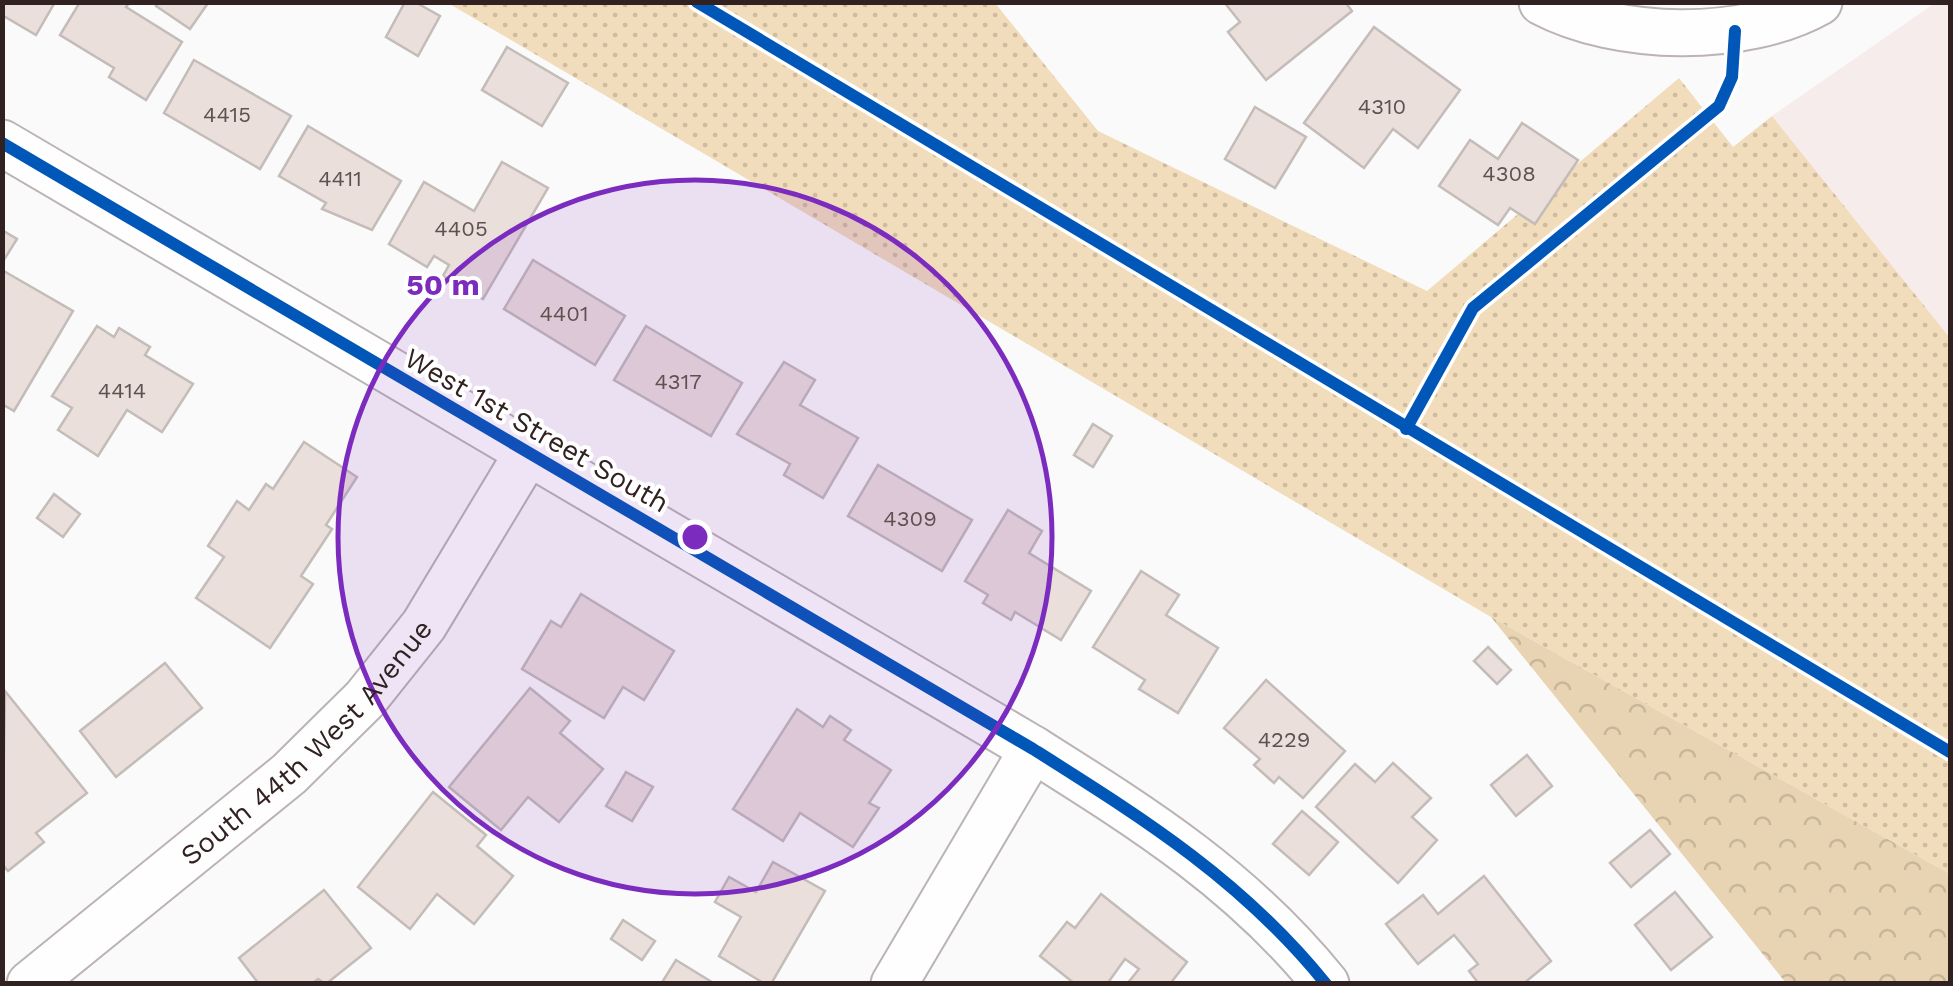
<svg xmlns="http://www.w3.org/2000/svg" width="1953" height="986" viewBox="0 0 1953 986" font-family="'Work Sans',sans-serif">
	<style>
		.built { fill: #f7ecec }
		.grass { fill: url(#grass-dots) }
		.forest { fill: url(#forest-crowns) }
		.building { fill: #eadfda; stroke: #c3bcb9; stroke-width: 2.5 }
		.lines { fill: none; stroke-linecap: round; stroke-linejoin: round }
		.minor-casing { stroke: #bbb4b3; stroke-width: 49 }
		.minor { stroke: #fefefe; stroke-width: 45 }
		.cycleway-casing { stroke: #fff; stroke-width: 19 }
		.cycleway { stroke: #0057b8; stroke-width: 12 }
		.ring { fill: none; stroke: #7b2cbf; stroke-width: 5 }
		.labels { text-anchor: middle; stroke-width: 8; stroke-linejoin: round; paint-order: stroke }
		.number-label { font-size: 22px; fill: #5f514f }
		.street-label { font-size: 28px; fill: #312221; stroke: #fff }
		.centre { fill: #7b2cbf; stroke: #fff; stroke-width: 5 }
		.ring-label { font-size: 30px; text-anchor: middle; font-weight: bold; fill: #7b2cbf; stroke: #fff; stroke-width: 8; stroke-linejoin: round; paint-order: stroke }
	</style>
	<defs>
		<pattern id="grass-dots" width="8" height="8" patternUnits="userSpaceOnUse" patternTransform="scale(2.5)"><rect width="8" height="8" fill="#f1dcbb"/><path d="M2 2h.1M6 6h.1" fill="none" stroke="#cfbca0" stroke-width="1.8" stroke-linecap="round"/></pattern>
		<pattern id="forest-crowns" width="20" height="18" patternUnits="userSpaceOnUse" patternTransform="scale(2.5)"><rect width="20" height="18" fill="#e8d4b2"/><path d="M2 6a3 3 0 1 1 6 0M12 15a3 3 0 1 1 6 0" fill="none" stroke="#c7b699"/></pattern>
	</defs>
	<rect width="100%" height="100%" fill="#fafafa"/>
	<!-- built -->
	<polygon class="built" points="1935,3 1950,3 1950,338 1772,116"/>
	<!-- grass -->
	<polygon class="grass" points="448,3 995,3 1098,131 1427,291 1679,78 1733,147 1772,116 1950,338 1950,874 1491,617"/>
	<!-- forest -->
	<polygon class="forest" points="1491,617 1950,874 1950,983 1786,983"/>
	<!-- building -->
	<g class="building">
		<polygon points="2,2 55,2 36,35 2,15"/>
		<polygon points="80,2 130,2 126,7 182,42 146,100 109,77 114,68 60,35"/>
		<polygon points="159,2 208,2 208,3 190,29 156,6"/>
		<polygon points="405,2 415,2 440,16 418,56 386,37"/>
		<polygon points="1224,2 1345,2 1352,11 1266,80 1228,32 1240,22"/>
		<polygon points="1374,27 1460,90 1418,148 1393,129 1364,168 1304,123"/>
		<polygon points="507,47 568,83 542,126 482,90"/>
		<polygon points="194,60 291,116 260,169 164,113"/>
		<polygon points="1255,107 1306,137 1275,188 1225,159"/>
		<polygon points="1522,123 1578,160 1535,224 1510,208 1498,225 1439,186 1470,140 1498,159"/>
		<polygon points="308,126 401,181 372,230 322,209 326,203 279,176"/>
		<polygon points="502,162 548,188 483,299 443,276 449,265 434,256 427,267 389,244 424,182 474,211"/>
		<polygon points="2,230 17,239 2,263"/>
		<polygon points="533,260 625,316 595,365 504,309"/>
		<polygon points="2,270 73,311 14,411 2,404"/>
		<polygon points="97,326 114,337 119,328 150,347 145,355 193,384 162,432 127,410 98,456 58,430 72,408 52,396"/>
		<polygon points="646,326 742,383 711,436 614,380"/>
		<polygon points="784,362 815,380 800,405 858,438 823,498 784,475 790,464 737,434"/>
		<polygon points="1093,424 1112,436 1093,467 1074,455"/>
		<polygon points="304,442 357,477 326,525 332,529 301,576 313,584 270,648 196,598 224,557 208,546 237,501 249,510 266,484 273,489"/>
		<polygon points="878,465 972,520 942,571 848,516"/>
		<polygon points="54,494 80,514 63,537 37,518"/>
		<polygon points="1008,510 1042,531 1029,553 1091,591 1061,640 1015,612 1011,620 983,603 988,595 965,581"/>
		<polygon points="1141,571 1179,595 1166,615 1218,648 1178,713 1139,689 1145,680 1093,647"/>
		<polygon points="581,594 674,651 644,700 623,687 604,718 522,669 551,621 561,627"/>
		<polygon points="1488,647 1511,670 1497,684 1474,661"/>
		<polygon points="165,663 202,708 116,777 80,731"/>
		<polygon points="1266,680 1345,751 1303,798 1279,777 1274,783 1254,765 1260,759 1224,728"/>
		<polygon points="530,688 570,721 560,733 603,769 559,822 528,797 501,830 449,787"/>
		<polygon points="5,691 87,793 36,833 44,842 8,871 2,864"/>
		<polygon points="797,709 823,727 830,716 851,730 844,740 891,770 869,803 879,808 853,847 800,813 783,841 733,809"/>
		<polygon points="1527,755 1552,786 1516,816 1491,785"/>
		<polygon points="1393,763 1431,798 1412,817 1437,840 1398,883 1316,807 1355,764 1375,782"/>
		<polygon points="626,772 653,787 632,821 606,806"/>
		<polygon points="433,792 486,835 477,846 513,876 474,924 437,894 410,929 358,887"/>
		<polygon points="1302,811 1338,842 1309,875 1273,844"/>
		<polygon points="1650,830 1670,854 1631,887 1610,863"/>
		<polygon points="773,862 825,891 771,984 765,984 719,956 741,917 715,902 729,877 756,892"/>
		<polygon points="1484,876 1551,961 1523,984 1479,984 1469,971 1478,964 1454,935 1418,964 1386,924 1423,895 1438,914"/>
		<polygon points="324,890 371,948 326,984 318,979 312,984 259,984 239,958"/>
		<polygon points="1675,892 1712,937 1671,970 1635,925"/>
		<polygon points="1101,894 1187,962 1170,984 1127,984 1139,969 1125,959 1107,984 1075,984 1040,956 1067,922 1075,928"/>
		<polygon points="623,920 655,941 642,960 611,939"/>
		<polygon points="676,960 715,984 661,984"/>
	</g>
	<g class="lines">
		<defs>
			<g id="minor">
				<path d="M 1542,2 C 1618,42 1744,44 1819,2"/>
				<path d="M 2,143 L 1033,749 C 1144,819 1242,880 1326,984"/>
				<path id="s1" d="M 30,984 L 289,774 L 365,699 L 424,625 L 527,454"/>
				<polyline points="894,984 1033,749"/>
			</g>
		</defs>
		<!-- minor casing -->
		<use href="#minor" class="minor-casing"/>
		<!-- minor -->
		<use href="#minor" class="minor"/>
		<defs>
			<g id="cycleway">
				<polyline points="697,2 1950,752"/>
				<path d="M 2,143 L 1033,749 C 1144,819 1242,880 1326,984"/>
				<polyline points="1406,429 1473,308 1719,106 1732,77 1735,31"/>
			</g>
		</defs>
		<!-- cycleway casing -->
		<use href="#cycleway" class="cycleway-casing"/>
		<!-- cycleway -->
		<use href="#cycleway" class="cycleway"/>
	</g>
	<!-- distance rings -->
	<circle cx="695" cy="537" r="357" fill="#7b2cbf" fill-opacity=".12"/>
	<circle class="ring" cx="695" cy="537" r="357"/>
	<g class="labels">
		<!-- number labels -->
		<g class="number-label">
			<text x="1382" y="114">4310</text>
			<text x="227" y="122">4415</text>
			<text x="1509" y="181">4308</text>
			<text x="340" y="186">4411</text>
			<text x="461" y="236">4405</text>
			<text x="564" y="321">4401</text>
			<text x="678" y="389">4317</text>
			<text x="122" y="398">4414</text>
			<text x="910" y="526">4309</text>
			<text x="1284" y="747">4229</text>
		</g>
		<!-- street labels -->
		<g class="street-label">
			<text transform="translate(537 430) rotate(30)" y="10">West 1st Street South</text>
			<text dy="10" stroke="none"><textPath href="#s1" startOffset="368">South 44th West Avenue</textPath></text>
		</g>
	</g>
	<circle cx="695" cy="537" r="15" class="centre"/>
	<g class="ring-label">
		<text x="443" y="295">50 m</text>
	</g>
	<!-- border -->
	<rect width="1953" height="986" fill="none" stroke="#312221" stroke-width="10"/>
</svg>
